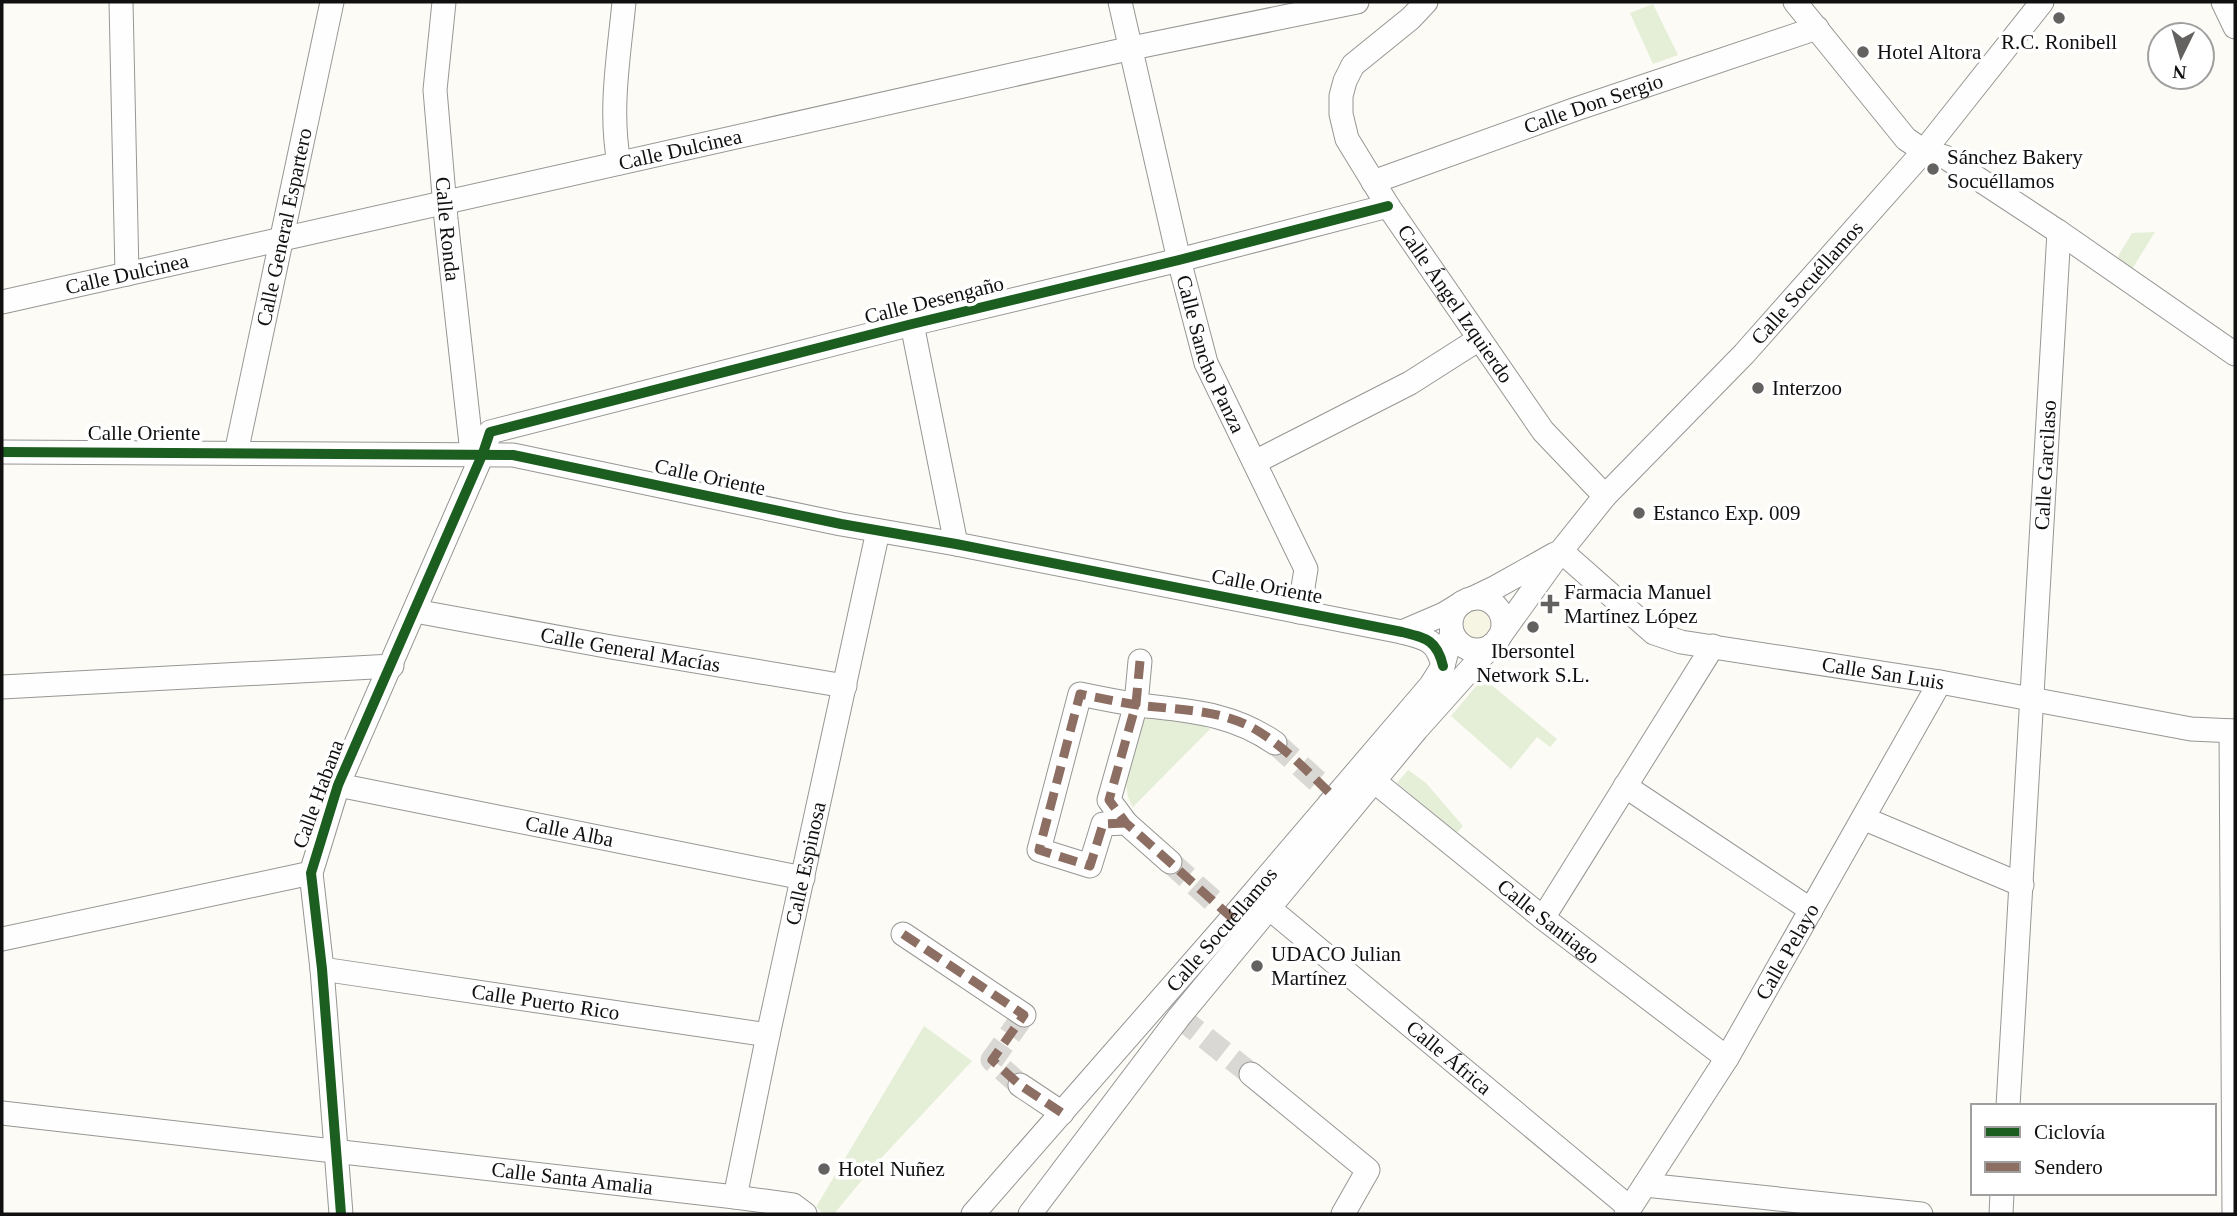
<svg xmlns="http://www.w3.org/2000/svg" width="2237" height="1216" viewBox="0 0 2237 1216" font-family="'Times New Roman',serif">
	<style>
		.farmland { fill: #f6f5e4 }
		.green { fill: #e5efd8 }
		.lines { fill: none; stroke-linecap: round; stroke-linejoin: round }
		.street-tunnel { stroke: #d9d8d4; stroke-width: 23; stroke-dasharray: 23 11; stroke-linecap: butt }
		.street-casing { stroke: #969694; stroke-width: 25 }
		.street { stroke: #fffefe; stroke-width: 23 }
		.quiet { stroke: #8d6e63; stroke-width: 9; stroke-dasharray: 18 9; stroke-linecap: butt }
		.cycleway-casing { stroke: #fff; stroke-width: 15 }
		.cycleway { stroke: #1b5e20; stroke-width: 10 }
		.poi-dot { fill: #636260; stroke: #fff; stroke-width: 2.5 }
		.labels { text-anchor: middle; stroke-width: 7; stroke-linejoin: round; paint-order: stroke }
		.poi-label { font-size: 21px; fill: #101010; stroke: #fff; text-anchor: start }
		.street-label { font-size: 21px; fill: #101010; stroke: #fff }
	</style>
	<rect width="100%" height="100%" fill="#fcfbf6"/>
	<!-- farmland -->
	<polygon class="farmland" points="1487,601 1493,604 1501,615 1478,650 1469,649 1457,640 1452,616"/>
	<!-- green -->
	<g class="green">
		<polygon points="1653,4 1678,55 1653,64 1630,13"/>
		<polygon points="2155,232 2132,269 2117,258 2132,233"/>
		<polygon points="1483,678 1557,739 1550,747 1537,737 1511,769 1451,716"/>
		<path d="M 1149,717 L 1214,725 L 1133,807 C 1118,786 1132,750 1136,726 Z"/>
		<polygon points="1408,770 1426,783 1463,826 1457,833 1397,783"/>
		<polygon points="924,1026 972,1061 871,1169 834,1214 824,1214 816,1207"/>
	</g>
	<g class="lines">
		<!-- street-tunnel -->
		<g class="street-tunnel">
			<polyline points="1275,743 1326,789"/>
			<polyline points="1170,862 1219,906"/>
			<polyline points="1179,1017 1251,1074"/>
			<polyline points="1020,1085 992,1060 1024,1015"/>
		</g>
		<defs>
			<g id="street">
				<polyline points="121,2 127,274"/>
				<path id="s1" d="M 444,2 L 435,90 L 446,219 L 472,453"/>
				<path id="s2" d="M 1120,2 L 1179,260 L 1206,363 L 1306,569 L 1299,612"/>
				<path id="s3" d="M 1426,2 L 1411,18 L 1353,65 L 1345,81 L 1341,96 L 1341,114 L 1347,139 L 1388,206 L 1543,431 L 1605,496"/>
				<polyline points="1795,2 1906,139 1924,151 1945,157 2059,232 2235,354"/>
				<polyline points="2223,2 2235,27"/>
				<path d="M 619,163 C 609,110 619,55 624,2"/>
				<path id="s4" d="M 1373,182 L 1576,109 L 1817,28"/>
				<path id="s5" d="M 2,302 L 1132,48 L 1357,2"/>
				<polyline points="912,324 956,544"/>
				<path d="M 2,452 L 513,455 L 841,524 L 956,544 L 1402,632 C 1426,638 1437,640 1443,666"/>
				<path id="s6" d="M 236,453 L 332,2"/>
				<polyline points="1255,462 1410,383 1479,339"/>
				<path id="s7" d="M 1561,551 L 1654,633 L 1681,642 L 1940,682 L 2191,729 L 2235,731"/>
				<circle cx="1477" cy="624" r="26"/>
				<polyline points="1471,599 1496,587 1555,554"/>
				<path id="s8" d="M 415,611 L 611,647 L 845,686"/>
				<polyline points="1402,632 1444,614 1462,603"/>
				<path id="s9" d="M 1497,640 L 1561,551 L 1605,496 L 1744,354 L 1924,151 L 2042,2"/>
				<polyline points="1140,661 1136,704 1109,800 1126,823 1170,862"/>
				<polyline points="2,687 392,666"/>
				<polyline points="2231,731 2234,1214"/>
				<path id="s10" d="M 1374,781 L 1543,918 L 1727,1058"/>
				<path id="s11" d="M 338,785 L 803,878"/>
				<polyline points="1625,786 1811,910"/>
				<polyline points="1865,819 2022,885"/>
				<path d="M 1126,823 L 1103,824 L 1090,866 L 1039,850 L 1080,694 C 1099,698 1119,702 1139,705 C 1190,711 1232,713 1275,743"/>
				<path id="s12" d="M 1269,908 L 1630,1208"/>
				<polyline points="1543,918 1713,646"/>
				<polyline points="903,934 1024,1015"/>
				<polyline points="2,939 311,873"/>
				<path id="s13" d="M 322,969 L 768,1035"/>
				<polyline points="1251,1074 1368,1170 1343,1214"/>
				<polyline points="1020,1085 1062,1113"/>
				<path id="s14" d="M 2008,1106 L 2059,232"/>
				<path id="s15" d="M 2,1113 L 735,1197 L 793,1205 L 805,1214"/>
				<polyline points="1645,1185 1921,1214"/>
				<path id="s16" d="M 735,1197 L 768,1035 L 878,531"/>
				<polyline points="341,1214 322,969 311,873 338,785 483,453 490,432 912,324 1179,260 1388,206"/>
				<path id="s17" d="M 973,1214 L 1232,918 L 1431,685 L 1443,666 L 1452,632"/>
				<polyline points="1030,1214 1179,1017 1417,729 1492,645"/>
				<path id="s18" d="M 1626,1214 L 1727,1058 L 1940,682"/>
				<polyline points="2001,1214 2002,1193"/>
			</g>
		</defs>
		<!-- street casing -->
		<use href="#street" class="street-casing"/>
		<!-- street -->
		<use href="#street" class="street"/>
		<!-- quiet -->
		<g class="quiet">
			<polyline points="1140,661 1136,704 1109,800 1126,823 1232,918"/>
			<path d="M 1126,823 L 1103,824 L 1090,866 L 1039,850 L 1080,694 C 1099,698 1118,702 1138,705 C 1177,710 1223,709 1258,731 C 1286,748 1311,775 1335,798"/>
			<polyline points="903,934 1024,1015 992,1060 1020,1085 1062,1113"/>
		</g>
		<defs>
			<g id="cycleway">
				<path d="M 2,452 L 513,455 L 841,524 L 956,544 L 1402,632 C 1426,638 1437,640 1443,666"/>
				<polyline points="341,1214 322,969 311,873 338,785 483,453 490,432 912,324 1179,260 1388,206"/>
			</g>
		</defs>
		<!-- cycleway casing -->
		<use href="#cycleway" class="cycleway-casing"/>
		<!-- cycleway -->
		<use href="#cycleway" class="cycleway"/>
	</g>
	<!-- markers -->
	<g class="poi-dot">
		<circle cx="2059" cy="18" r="7"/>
		<circle cx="1863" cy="52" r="7"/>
		<circle cx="1933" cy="169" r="7"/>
		<circle cx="1758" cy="388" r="7"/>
		<circle cx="1639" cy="513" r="7"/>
		<path d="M1546.5 593.5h7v7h7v7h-7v7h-7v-7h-7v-7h7z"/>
		<circle cx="1533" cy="627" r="7"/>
		<circle cx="1257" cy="966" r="7"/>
		<circle cx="824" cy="1169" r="7"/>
	</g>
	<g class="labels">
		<!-- poi labels -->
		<g class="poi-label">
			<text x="2059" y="49" text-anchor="middle">R.C. Ronibell</text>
			<text x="1877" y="59">Hotel Altora</text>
			<text x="1947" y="164">Sánchez Bakery<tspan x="1947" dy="24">Socuéllamos</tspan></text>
			<text x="1772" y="395">Interzoo</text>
			<text x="1653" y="520">Estanco Exp. 009</text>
			<text x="1564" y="599">Farmacia Manuel<tspan x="1564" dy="24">Martínez López</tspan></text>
			<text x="1533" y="658" text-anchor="middle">Ibersontel<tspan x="1533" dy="24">Network S.L.</tspan></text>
			<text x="1271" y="961">UDACO Julian<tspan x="1271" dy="24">Martínez</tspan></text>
			<text x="838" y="1176">Hotel Nuñez</text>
		</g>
		<!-- street labels -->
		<g class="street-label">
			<text dy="7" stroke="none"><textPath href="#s4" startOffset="234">Calle Don Sergio</textPath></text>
			<text dy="7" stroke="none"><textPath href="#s5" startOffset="695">Calle Dulcinea</textPath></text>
			<text dy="7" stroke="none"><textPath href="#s6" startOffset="231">Calle General Espartero</textPath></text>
			<text dy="7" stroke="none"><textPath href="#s1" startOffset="228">Calle Ronda</textPath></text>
			<text dy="7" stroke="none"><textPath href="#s5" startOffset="128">Calle Dulcinea</textPath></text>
			<text dy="7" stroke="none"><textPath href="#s9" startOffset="474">Calle Socuéllamos</textPath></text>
			<text transform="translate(934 300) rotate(-14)" y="7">Calle Desengaño</text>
			<text dy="7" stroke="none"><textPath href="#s3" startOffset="371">Calle Ángel Izquierdo</textPath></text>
			<text dy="7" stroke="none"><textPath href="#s2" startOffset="364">Calle Sancho Panza</textPath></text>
			<text x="144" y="440">Calle Oriente</text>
			<text dy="7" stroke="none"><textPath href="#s14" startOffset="642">Calle Garcilaso</textPath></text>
			<text transform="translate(710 477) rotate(12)" y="7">Calle Oriente</text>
			<text transform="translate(1267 586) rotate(11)" y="7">Calle Oriente</text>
			<text dy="7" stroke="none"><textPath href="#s8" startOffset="219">Calle General Macías</textPath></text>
			<text dy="7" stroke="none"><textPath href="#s7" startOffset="357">Calle San Luis</textPath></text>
			<text transform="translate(318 794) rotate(-70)" y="7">Calle Habana</text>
			<text dy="7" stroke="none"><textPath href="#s11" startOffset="236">Calle Alba</textPath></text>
			<text dy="7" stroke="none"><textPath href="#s16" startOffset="341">Calle Espinosa</textPath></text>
			<text dy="7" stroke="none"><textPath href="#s10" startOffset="224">Calle Santiago</textPath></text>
			<text dy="7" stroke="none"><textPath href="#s17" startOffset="378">Calle Socuéllamos</textPath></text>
			<text dy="7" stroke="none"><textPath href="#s18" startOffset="308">Calle Pelayo</textPath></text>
			<text dy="7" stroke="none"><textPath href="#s13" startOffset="226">Calle Puerto Rico</textPath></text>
			<text dy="7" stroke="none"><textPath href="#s12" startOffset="234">Calle África</textPath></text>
			<text dy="7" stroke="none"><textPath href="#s15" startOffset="574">Calle Santa Amalia</textPath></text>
		</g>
	</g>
	<!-- border -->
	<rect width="2237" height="1216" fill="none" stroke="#101010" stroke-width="7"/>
	<!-- legend -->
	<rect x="1971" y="1104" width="245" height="91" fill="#ffffff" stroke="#9f9f9f" stroke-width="2"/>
	<rect x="1985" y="1127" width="35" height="10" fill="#1b5e20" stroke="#9f9f9f" stroke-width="2"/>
	<text x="2034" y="1139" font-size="21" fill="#101010">Ciclovía</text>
	<rect x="1985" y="1162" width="35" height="10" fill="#8d6e63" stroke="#9f9f9f" stroke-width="2"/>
	<text x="2034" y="1174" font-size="21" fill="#101010">Sendero</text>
	<!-- north arrow -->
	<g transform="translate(2181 56) rotate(185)"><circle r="33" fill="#ffffff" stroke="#9f9f9f" stroke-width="2"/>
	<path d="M0-5L12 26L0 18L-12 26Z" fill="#636260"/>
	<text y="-10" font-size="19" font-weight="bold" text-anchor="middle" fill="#101010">N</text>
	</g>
</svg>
